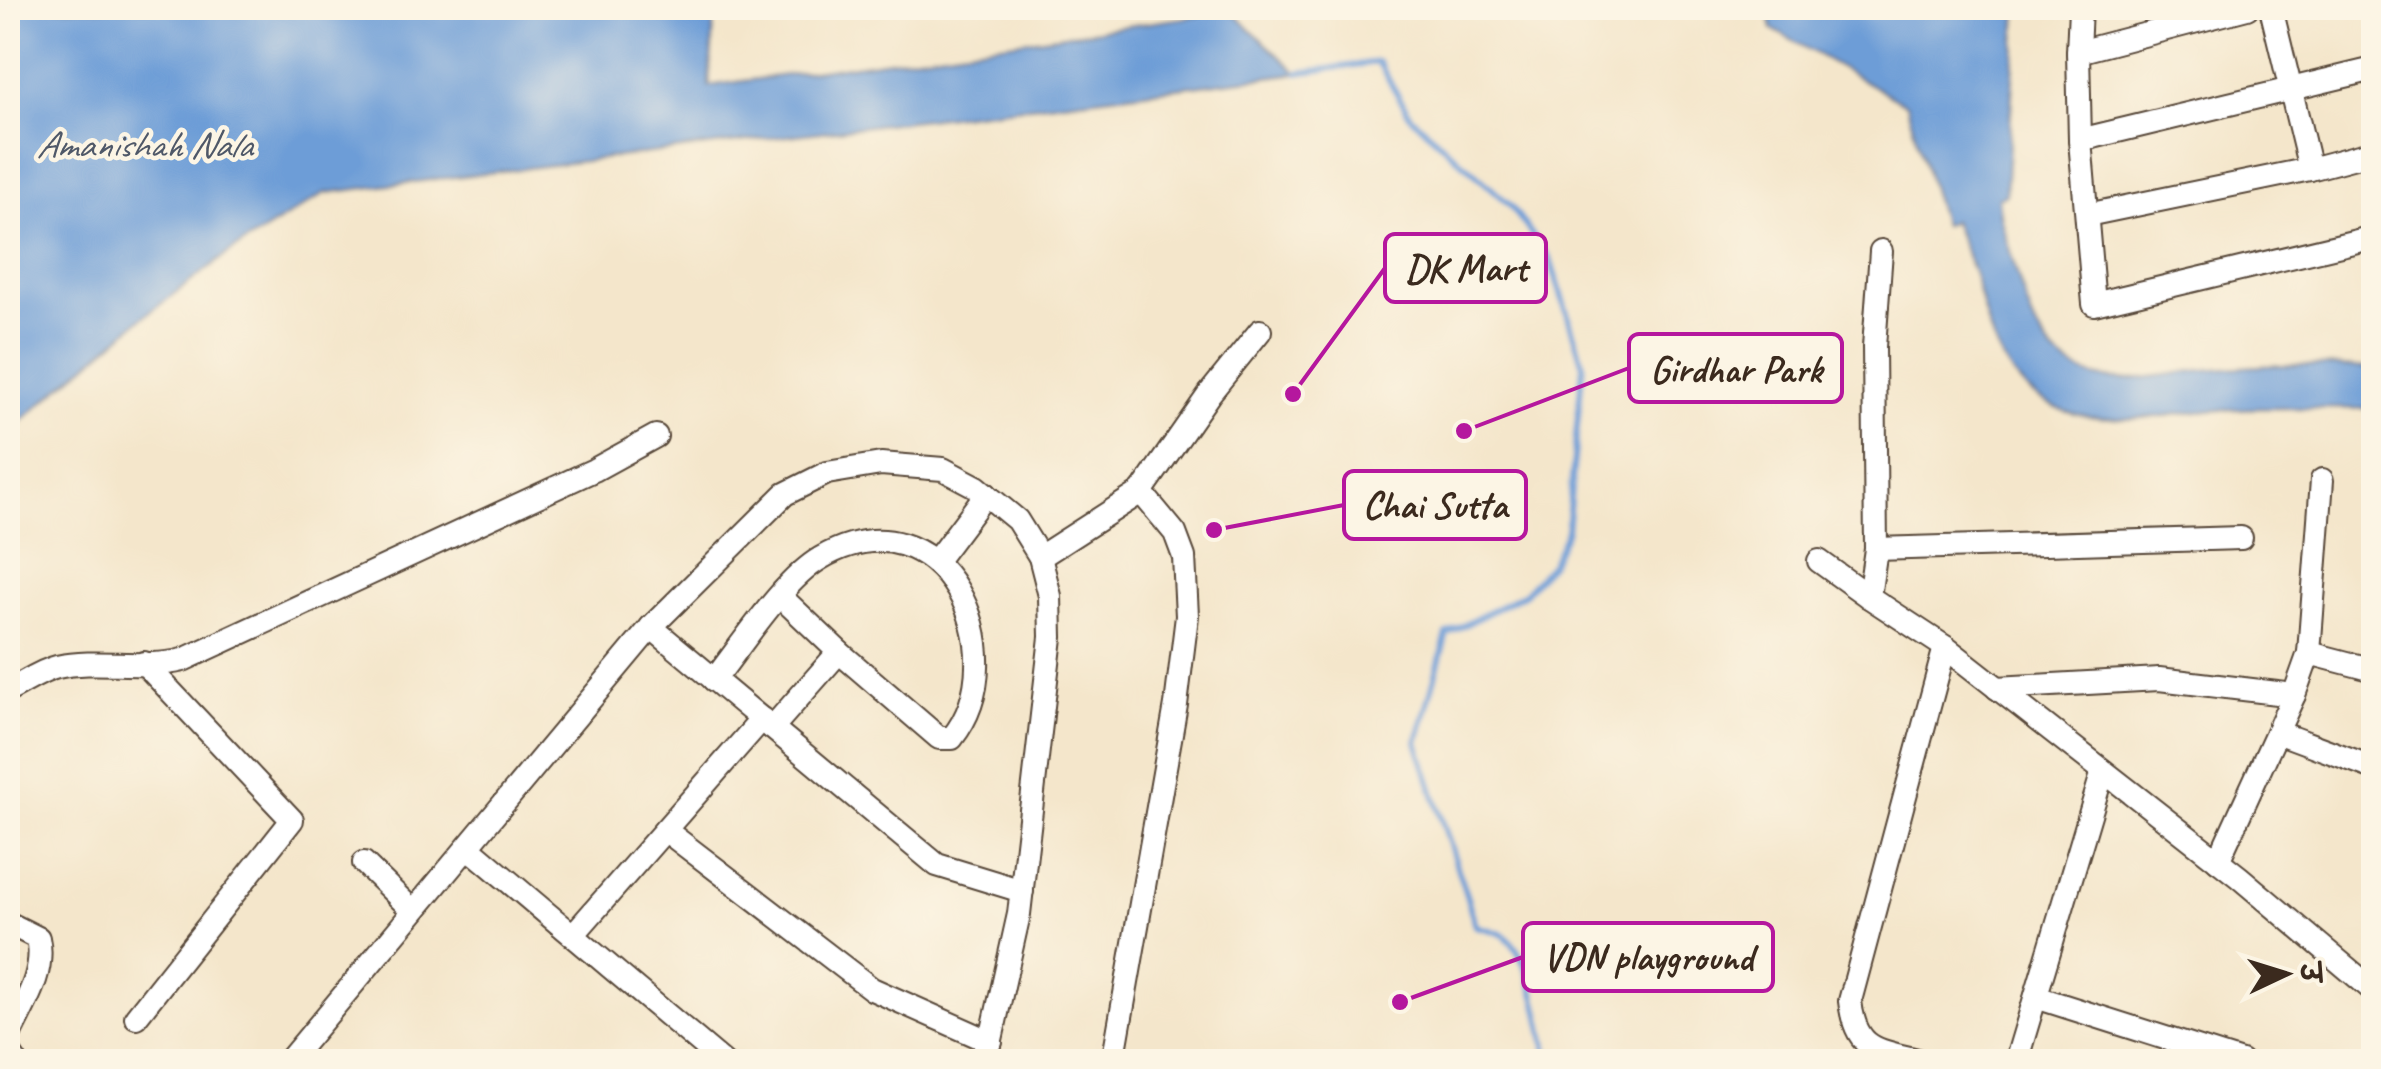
<svg xmlns="http://www.w3.org/2000/svg" width="2381" height="1069" viewBox="0 0 2381 1069" font-family="Caveat,'Playpen Sans Deva',sans-serif">
	<style>
		.water { fill: #6d9dd7; stroke: #54647a; stroke-width: 2.5 }
		.lines { fill: none; stroke-linecap: round; stroke-linejoin: round }
		.stream { stroke: #6d9dd7; stroke-width: 6 }
		.minor-casing { stroke: #574638; stroke-width: 26 }
		.minor { stroke: #fff; stroke-width: 22 }
		.labels { text-anchor: middle; stroke-width: 9; stroke-linejoin: round; paint-order: stroke }
		.water-label { font-size: 38px; font-style: italic; fill: #4f5868; stroke: #fcf5e5 }
		.leader { fill: none; stroke: #b5179e; stroke-width: 4 }
		.callout-dot { fill: #b5179e; stroke: #fcf5e5; stroke-width: 4 }
		.callout { fill: #fcf5e5; stroke: #b5179e; stroke-width: 4 }
		.callout-label { font-size: 38px; text-anchor: middle; font-weight: bold; fill: #3b2a1e }
	</style>
	<rect width="100%" height="100%" fill="#fcf5e5"/>
	<filter id="ink" filterUnits="userSpaceOnUse"><feTurbulence type="fractalNoise" baseFrequency=".01" numOctaves="2"/><feDisplacementMap in="SourceGraphic" scale="20" xChannelSelector="R" yChannelSelector="G"/><feConvolveMatrix kernelMatrix="1 2 1 2 8 2 1 2 1" color-interpolation-filters="sRGB"/></filter>
	<filter id="wash" filterUnits="userSpaceOnUse"><feTurbulence type="fractalNoise" baseFrequency=".0048" numOctaves="4" result="noise"/><feDisplacementMap in="SourceGraphic" scale="40" xChannelSelector="R" yChannelSelector="G"/><feGaussianBlur stdDeviation="2.25" result="paint"/><feColorMatrix in="noise" values="0 0 0 0 0 0 0 0 0 0 0 0 0 0 0 0 0 1.4 0 .05"/><feComposite in="paint" operator="in"/></filter>
	<g filter="url(#wash)">
		<rect width="100%" height="100%" fill="#f4e6cb"/>
		<!-- water -->
		<g class="water">
			<polygon points="8,8 715,8 709,86 1231,11 1298,73 325,193 230,252 142,318 8,432"/>
			<path d="M 1768,8 L 2017,8 L 2006,194 L 1998,198 C 2000,227 2011,253 2019,280 C 2030,318 2043,356 2082,372 C 2120,388 2164,373 2204,370 C 2259,365 2319,362 2373,369 L 2373,409 C 2328,408 2282,407 2236,409 C 2161,411 2070,444 2014,376 C 1989,345 1985,313 1975,278 C 1969,259 1960,240 1953,221 L 1943,225 L 1906,104 L 1772,29 Z"/>
		</g>
		<g class="lines">
			<!-- stream -->
			<path class="stream" d="M 1298,73 L 1378,62 L 1411,117 L 1510,205 L 1550,259 L 1583,364 L 1567,531 L 1551,564 L 1524,594 L 1447,634 L 1417,742 L 1476,926 C 1484,929 1499,931 1506,937 C 1531,956 1543,1031 1549,1062"/>
		</g>
	</g>
	<g filter="url(#ink)">
		<g class="lines">
			<defs>
				<g id="minor">
					<polyline points="2080,8 2078,52 2247,8"/>
					<polyline points="2271,8 2310,169"/>
					<polyline points="2078,52 2080,140 2374,69"/>
					<polyline points="2080,140 2094,304 2374,237"/>
					<polyline points="2087,215 2310,169 2374,152"/>
					<polyline points="1881,251 1874,347 1876,549 1869,597 1945,647 2239,877 2374,991"/>
					<polyline points="1876,549 2241,538"/>
					<polyline points="1040,557 1141,492 1210,393 1260,331"/>
					<polyline points="1819,561 1869,597"/>
					<polyline points="935,562 986,494"/>
					<polyline points="780,596 839,652"/>
					<polyline points="651,627 937,865 1022,891"/>
					<polyline points="2309,653 2374,670"/>
					<path d="M 714,680 C 742,645 783,580 821,558 C 944,487 1019,655 952,738 L 939,738 L 839,652 L 772,728"/>
					<polyline points="1997,688 2159,679 2294,695"/>
					<path d="M 8,691 C 23,684 40,671 57,667 C 98,658 143,670 183,660 L 594,470 L 656,436"/>
					<polyline points="2277,732 2374,768"/>
					<polyline points="665,830 872,989 991,1042"/>
					<polyline points="468,847 723,1062"/>
					<polyline points="2218,861 2294,695 2309,653 2322,480"/>
					<polyline points="364,863 413,911"/>
					<path d="M 8,923 L 38,938 C 46,974 23,1005 8,1038"/>
					<polyline points="573,935 762,719"/>
					<polyline points="2036,997 2241,1062"/>
					<polyline points="136,1017 292,820 144,663"/>
					<polyline points="8,1050 16,1062"/>
					<polyline points="288,1062 651,627 785,494 827,473 881,464 943,469 977,487 1017,520 1040,557 1050,596 1051,637 1019,914 986,1062"/>
					<polyline points="1113,1062 1176,705 1187,616 1184,557 1175,533 1141,492"/>
					<path d="M 1924,1062 C 1880,1049 1856,1054 1850,1001 L 1945,647"/>
					<polyline points="2016,1062 2103,771"/>
				</g>
			</defs>
			<!-- minor casing -->
			<use href="#minor" class="minor-casing"/>
			<!-- minor -->
			<use href="#minor" class="minor"/>
		</g>
	</g>
	<g class="labels">
		<!-- water labels -->
		<g class="water-label">
			<text x="144" y="157">Amanishah Nala</text>
		</g>
	</g>
	<!-- callouts -->
	<path class="leader" d="M1293 394L1385 268M1464 431L1629 368M1214 530L1344 505M1400 1002L1523 957"/>
	<g class="callout-dot">
		<circle cx="1293" cy="394" r="10"/>
		<circle cx="1464" cy="431" r="10"/>
		<circle cx="1214" cy="530" r="10"/>
		<circle cx="1400" cy="1002" r="10"/>
	</g>
	<g class="callout">
		<rect x="1385" y="234" width="161" height="68" rx="10"/>
		<rect x="1629" y="334" width="213" height="68" rx="10"/>
		<rect x="1344" y="471" width="182" height="68" rx="10"/>
		<rect x="1523" y="923" width="250" height="68" rx="10"/>
	</g>
	<g class="callout-label">
		<text x="1466" y="281">DK Mart</text>
		<text x="1736" y="382">Girdhar Park</text>
		<text x="1435" y="518">Chai Sutta</text>
		<text x="1648" y="970">VDN playground</text>
	</g>
	<!-- margin -->
	<rect width="2381" height="1069" fill="none" stroke="#fcf5e5" stroke-width="40"/>
	<!-- north arrow -->
	<g transform="translate(2286 974) rotate(86)" stroke="#fcf5e5" stroke-width="8" paint-order="stroke">
	<path d="M0-8L18 38L0 25L-18 38Z" fill="#3b2a1e"/>
	<text y="-15" font-size="28" font-weight="bold" text-anchor="middle" fill="#3b2a1e">उ</text>
	</g>
</svg>
